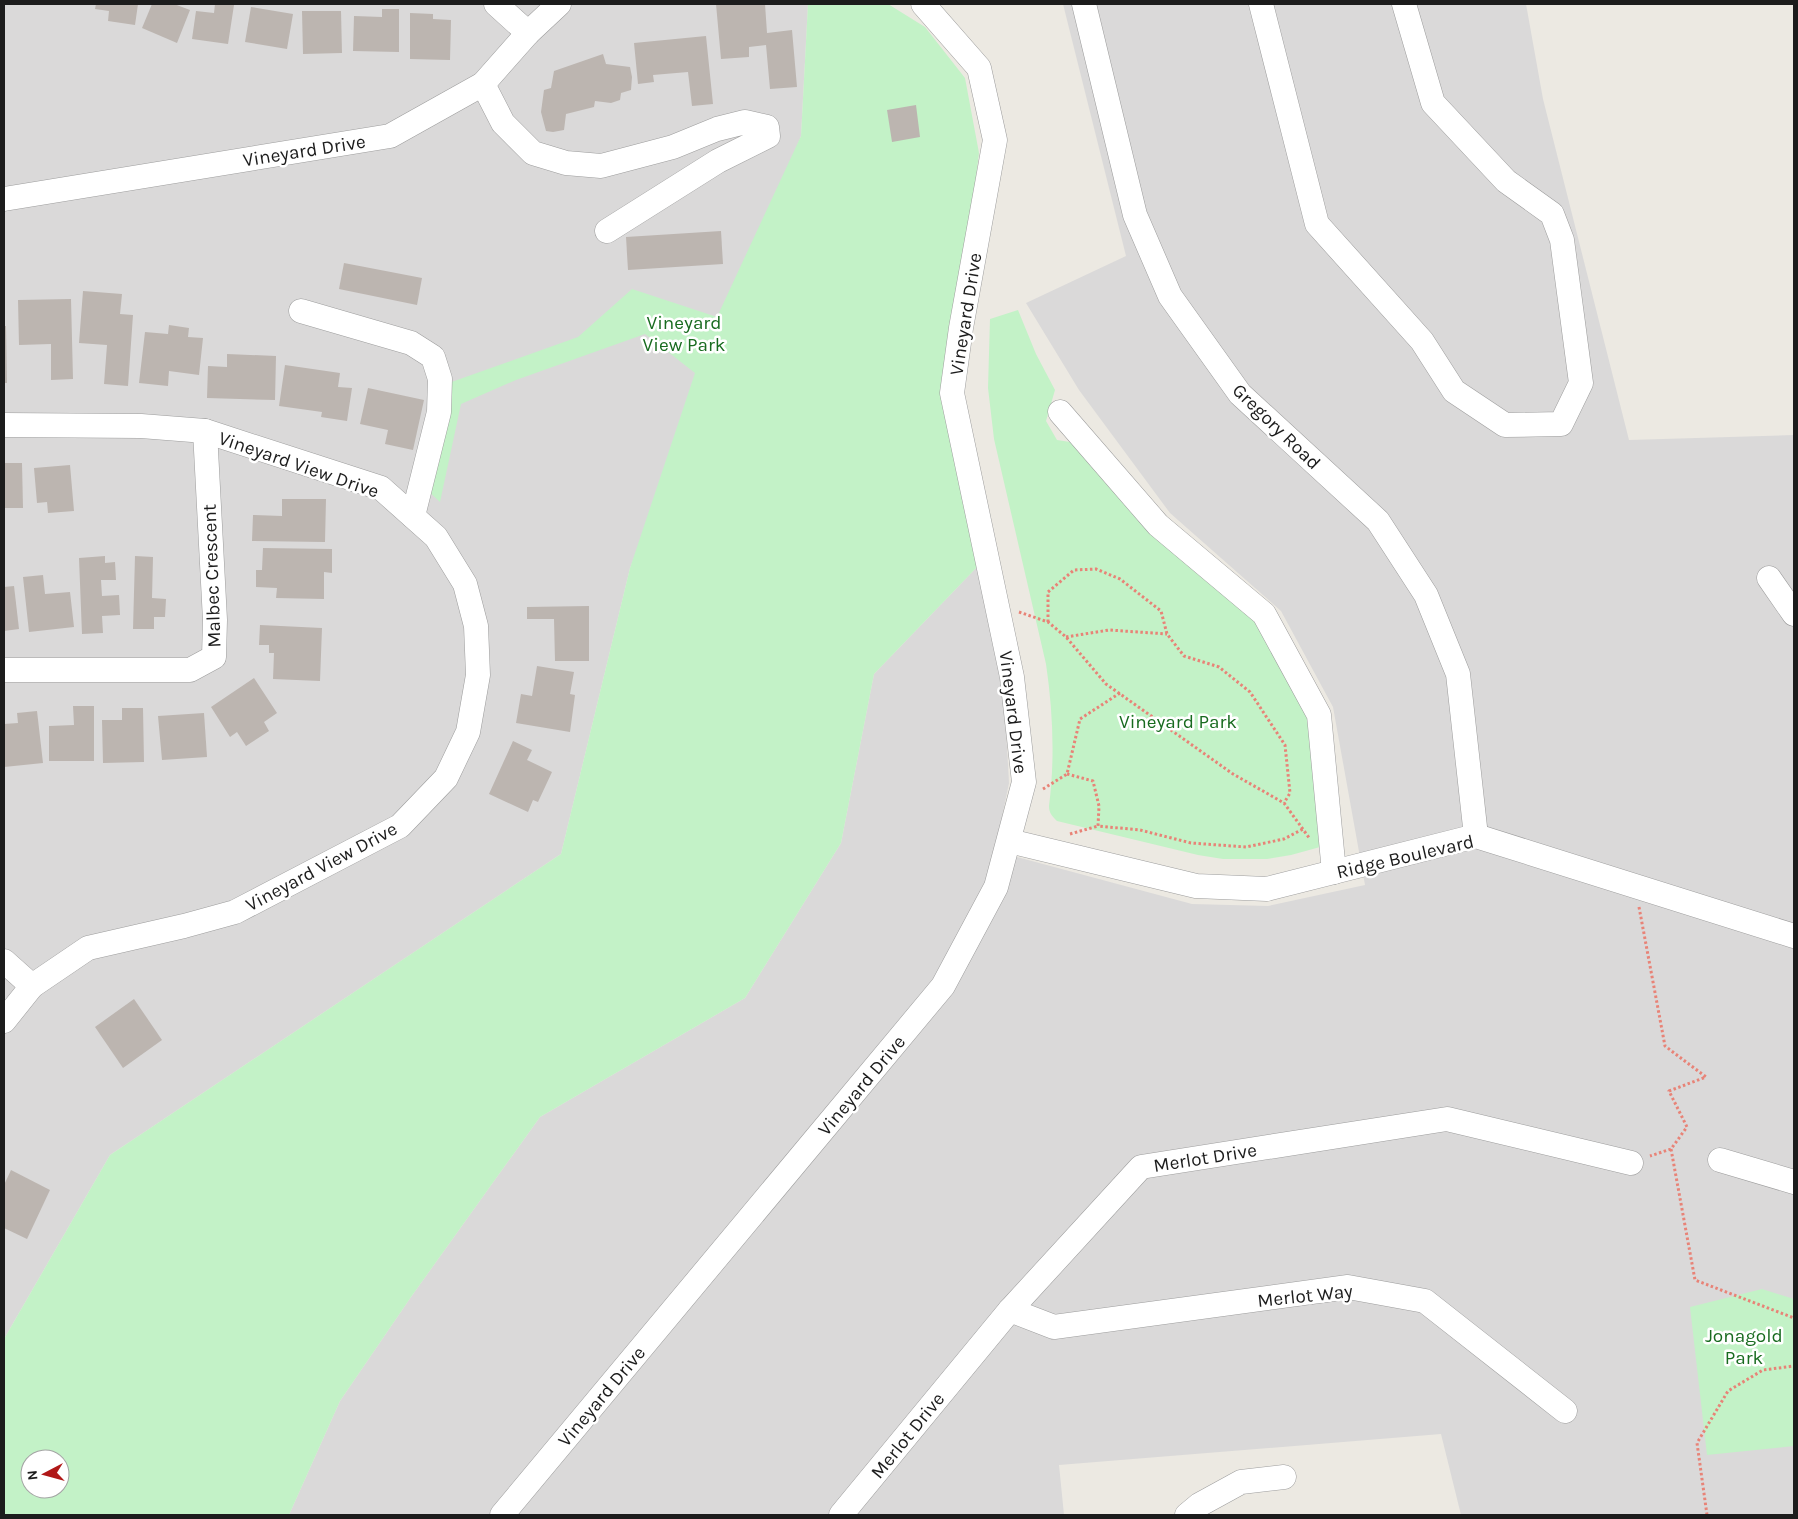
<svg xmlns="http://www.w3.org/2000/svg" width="1798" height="1519" viewBox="0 0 1798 1519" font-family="Karla,sans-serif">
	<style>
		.residential { fill: #dad9d9 }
		.park { fill: #c3f2c7; fill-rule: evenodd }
		.building { fill: #bcb5b0 }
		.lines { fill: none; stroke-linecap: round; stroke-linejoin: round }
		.minor-casing { stroke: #9d9d9d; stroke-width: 25 }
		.path { stroke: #e88377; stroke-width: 3; stroke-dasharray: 2.5 2.5; stroke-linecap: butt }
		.minor { stroke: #fff; stroke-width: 24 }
		.labels { text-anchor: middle; stroke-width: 5; stroke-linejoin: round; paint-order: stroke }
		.street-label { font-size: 19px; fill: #1c1c1c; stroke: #fff }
		.park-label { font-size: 19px; fill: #186b1f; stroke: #fff }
	</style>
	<rect width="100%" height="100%" fill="#ece9e2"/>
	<!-- residential -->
	<g class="residential">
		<polygon points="4,4 808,4 801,136 630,568 561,854 110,1155 4,1339"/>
		<polygon points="1063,4 1526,4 1543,99 1629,440 1794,435 1794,1515 1461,1515 1441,1434 1059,1465 1064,1515 289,1515 340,1401 411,1297 540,1117 745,998 841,843 874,674 979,565 1003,674 1009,783 995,851 1192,904 1268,906 1365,885 1333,707 1281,611 1170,513 1079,390 1026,303 1126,256"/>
	</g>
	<!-- park -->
	<g class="park">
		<path d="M 808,4 L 888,4 L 925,27 L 965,78 L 979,153 L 947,415 L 979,565 L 874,674 L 841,843 L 745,998 L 540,1117 L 411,1297 L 340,1401 L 289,1515 L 4,1515 L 4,1339 L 110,1155 L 561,854 L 630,568 L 695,373 L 645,334 L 516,380 L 461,404 L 440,502 L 426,489 L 443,385 L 578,337 L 632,289 L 717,317 L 801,136 ZM 30,1459 L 60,1459 L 60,1489 L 30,1489 Z"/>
		<path d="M 1018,310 L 1036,354 L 1055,390 L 1046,421 L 1057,440 L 1090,445 L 1246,606 L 1306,698 L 1331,844 L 1291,855 L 1267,859 L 1223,859 L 1198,855 L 1057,821 C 1052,816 1049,813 1049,806 C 1055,759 1053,711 1046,664 L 994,439 L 988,388 L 990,319 Z"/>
		<polygon points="1762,1289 1794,1299 1794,1446 1707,1455 1690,1307"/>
	</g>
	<!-- building -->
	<g class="building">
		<polygon points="96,4 138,4 135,25 108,21 109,11 95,9"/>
		<polygon points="152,4 174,4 190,10 177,43 142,28"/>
		<polygon points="215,4 234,5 228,44 192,39 196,11 214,13"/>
		<polygon points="716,4 765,4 767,33 792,30 797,87 770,89 766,45 749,47 749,57 721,59"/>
		<polygon points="251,7 293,14 287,49 245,42"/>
		<polygon points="382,9 399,9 399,52 353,51 354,16 382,17"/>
		<polygon points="302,11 341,11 342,53 303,54"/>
		<polygon points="410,13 433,14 433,19 451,20 450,60 410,59"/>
		<polygon points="706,36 713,104 692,106 688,72 653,75 654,82 638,84 634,43"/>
		<polygon points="603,54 606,64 630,67 632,77 631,90 621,93 620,100 611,103 595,101 594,107 566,114 564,130 553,132 546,131 541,112 544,90 551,88 554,71"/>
		<polygon points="916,105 920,137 892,142 887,110"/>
		<polygon points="721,231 723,264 628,270 626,237"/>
		<polygon points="344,263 422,278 417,305 339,289"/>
		<polygon points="83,291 122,294 120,314 133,315 128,386 104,384 107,345 79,343"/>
		<polygon points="71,299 73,379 51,380 51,344 19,345 18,300"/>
		<polygon points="169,325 189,328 188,337 203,338 199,375 169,371 168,386 139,383 145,332 168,334"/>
		<polygon points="4,326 6,326 7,383 4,383"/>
		<polygon points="227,354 276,356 275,400 207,398 208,366 227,367"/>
		<polygon points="285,365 340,373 338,387 352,388 347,421 321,417 322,412 279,406"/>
		<polygon points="368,388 424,400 413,450 385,444 388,430 360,424"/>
		<polygon points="4,463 22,463 23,508 4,508"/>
		<polygon points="70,465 74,511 48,513 47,502 37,503 34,468"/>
		<polygon points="282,499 326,499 325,542 252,541 253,515 282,516"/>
		<polygon points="263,548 332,549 332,573 324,572 324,599 276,598 277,588 256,587 256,570 262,570"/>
		<polygon points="105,556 105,563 115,562 116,580 101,580 102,596 119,595 120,615 102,616 103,633 82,634 79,558"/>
		<polygon points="135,556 153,557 152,598 166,599 165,617 154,617 154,629 133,629"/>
		<polygon points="43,575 45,594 70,592 74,627 29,632 23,577"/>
		<polygon points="14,586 19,629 4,631 4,587"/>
		<polygon points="589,606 589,661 555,661 554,619 527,619 527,607"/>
		<polygon points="260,625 322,628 320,681 273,679 274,653 269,653 269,645 259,645"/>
		<polygon points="537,666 574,672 570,694 575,695 570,732 516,723 521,694 532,696"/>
		<polygon points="254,678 277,713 264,722 269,731 246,746 237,732 230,737 211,707"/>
		<polygon points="73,706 94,706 94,761 49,761 49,726 74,725"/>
		<polygon points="122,708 143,708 144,762 103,763 102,720 122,720"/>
		<polygon points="37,711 43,763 4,767 4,724 18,723 17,713"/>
		<polygon points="204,713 207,757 162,760 158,716"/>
		<polygon points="513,741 532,750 527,760 552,772 538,802 533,800 528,812 489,794"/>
		<polygon points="134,999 162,1040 123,1068 95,1027"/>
		<polygon points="11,1170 50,1190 27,1239 4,1228 4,1185"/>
	</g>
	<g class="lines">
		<defs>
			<g id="minor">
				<polyline points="496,4 528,33"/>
				<polyline points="1084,4 1135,215 1170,296 1240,394 1378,521 1426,595 1458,674 1476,836"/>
				<polyline points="1261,4 1317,224 1422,341 1454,391 1505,425 1561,424 1581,383 1562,240 1552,214 1506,181 1433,103 1404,4"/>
				<polyline points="483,84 503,123 533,153 566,163 601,166 673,147 717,129 745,122 767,127 768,136 718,161 607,231"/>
				<polyline points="4,199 390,136 483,84 528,33 559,4"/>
				<polyline points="301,311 411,343 433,357 440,379 439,412 413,516"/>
				<polyline points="1060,412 1158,525 1264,614 1319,715 1334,872"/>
				<polyline points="4,425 141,426 205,431 381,488 436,537 465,584 476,626 478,675 468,732 446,778 400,826 235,912 184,926 88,948 32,986 4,1021"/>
				<polyline points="1769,578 1794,614"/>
				<polyline points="4,670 190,670 214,657 215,620 205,431"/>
				<polyline points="1009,841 1196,886 1267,889 1476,836 1794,936"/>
				<polyline points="4,961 32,986"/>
				<polyline points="1720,1160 1794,1182"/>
				<polyline points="1010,1310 1054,1327 1348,1287 1425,1301 1565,1411"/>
				<polyline points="502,1515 943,986 996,887 1024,782 1012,677 952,393 961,328 995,140 979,68 923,4"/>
				<polyline points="841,1515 1010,1310 1141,1167 1447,1119 1631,1163"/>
				<polyline points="1187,1515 1199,1505 1241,1482 1284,1477"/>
			</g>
		</defs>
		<!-- minor casing -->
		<use href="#minor" class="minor-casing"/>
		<!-- path -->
		<g class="path">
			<polyline points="1019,612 1048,622 1066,637 1106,684 1233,774 1284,803 1310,839"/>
			<polyline points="1048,622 1048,592 1074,570 1096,569 1120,579 1161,611 1167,634 1184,656 1219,667 1250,692 1285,745 1290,793 1284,803"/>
			<polyline points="1066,637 1109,630 1167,634"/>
			<polyline points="1067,774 1093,781 1099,806 1098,826 1140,830 1191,843 1246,847 1284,839 1303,829"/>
			<polyline points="1043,789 1067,774 1080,719 1120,693"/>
			<polyline points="1070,834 1098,826"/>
			<polyline points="1639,907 1665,1046 1706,1077 1669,1091 1687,1127 1671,1149 1650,1156"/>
			<polyline points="1671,1149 1695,1280 1794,1318"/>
			<polyline points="1707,1515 1697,1443 1728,1391 1763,1370 1794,1366"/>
		</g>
		<!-- minor -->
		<use href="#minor" class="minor"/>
	</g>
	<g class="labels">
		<!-- street labels -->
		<g class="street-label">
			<text transform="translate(304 150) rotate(-9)" y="7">Vineyard Drive</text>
			<text transform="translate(965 314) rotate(-81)" y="7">Vineyard Drive</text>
			<text transform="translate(1277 426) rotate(44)" y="7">Gregory Road</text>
			<text transform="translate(299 464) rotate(19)" y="7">Vineyard View Drive</text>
			<text transform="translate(211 576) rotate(-92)" y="7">Malbec Crescent</text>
			<text transform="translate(1014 712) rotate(83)" y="7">Vineyard Drive</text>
			<text transform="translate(1405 856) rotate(-13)" y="7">Ridge Boulevard</text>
			<text transform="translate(321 866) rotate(-28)" y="7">Vineyard View Drive</text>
			<text transform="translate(861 1085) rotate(-50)" y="7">Vineyard Drive</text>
			<text transform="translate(1205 1157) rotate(-9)" y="7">Merlot Drive</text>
			<text transform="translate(1305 1295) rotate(-6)" y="7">Merlot Way</text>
			<text transform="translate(601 1396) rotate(-50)" y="7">Vineyard Drive</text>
			<text transform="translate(907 1435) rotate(-51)" y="7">Merlot Drive</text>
		</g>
		<!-- park labels -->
		<g class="park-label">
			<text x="684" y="329">Vineyard<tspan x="684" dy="22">View Park</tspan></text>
			<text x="1178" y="728">Vineyard Park</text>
			<text x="1744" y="1342">Jonagold<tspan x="1744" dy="22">Park</tspan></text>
		</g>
	</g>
	<!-- border -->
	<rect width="1798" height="1519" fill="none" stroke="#1c1c1c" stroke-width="10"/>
	<!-- north arrow -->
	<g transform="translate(45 1474) rotate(264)"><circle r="24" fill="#ffffff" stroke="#a4a4a4"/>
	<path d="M0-4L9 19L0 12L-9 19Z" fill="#b01817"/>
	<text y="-8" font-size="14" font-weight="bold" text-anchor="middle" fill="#1c1c1c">N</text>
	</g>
</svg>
